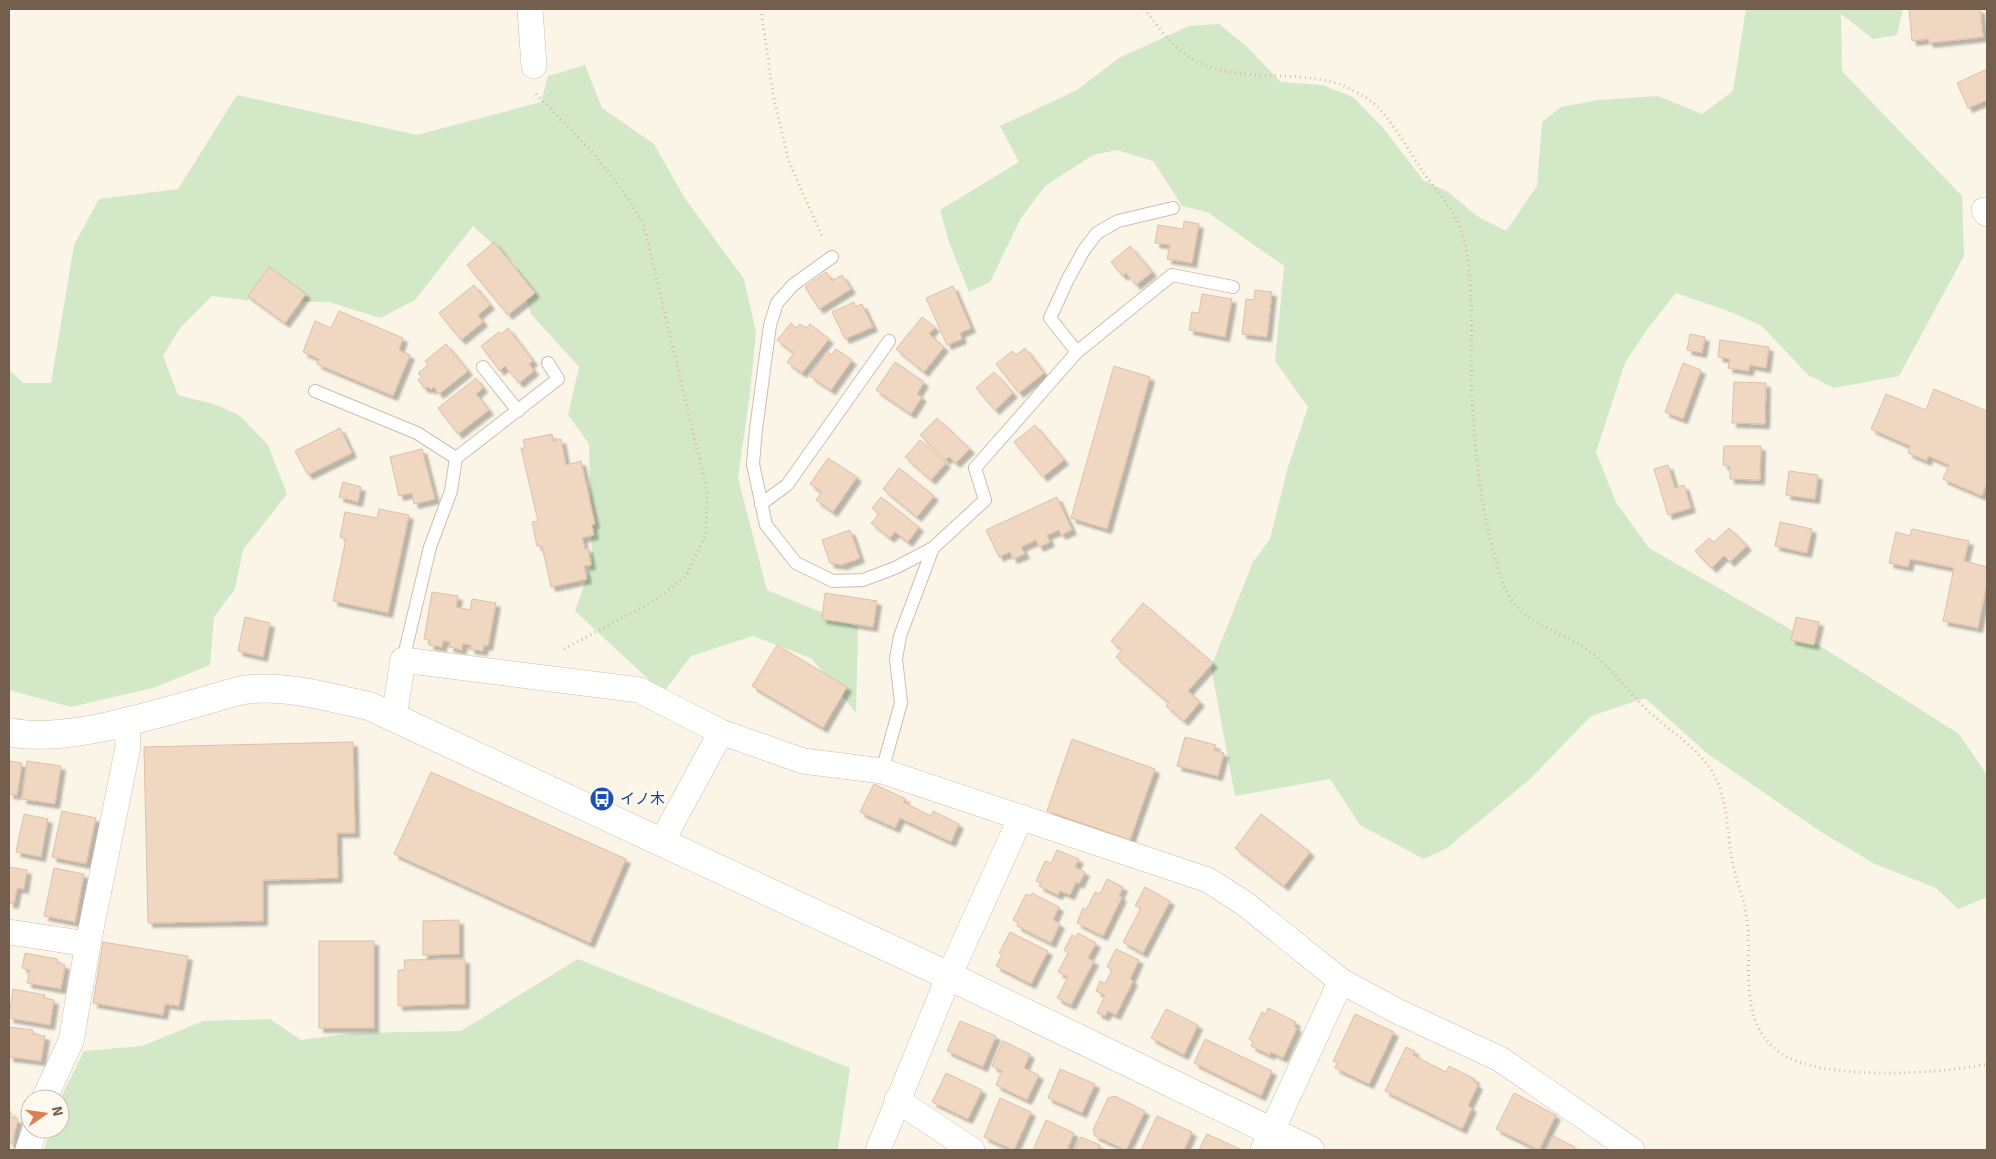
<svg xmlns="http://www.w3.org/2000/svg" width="1996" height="1159" viewBox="0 0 1996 1159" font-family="Signika,'Noto Sans JP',sans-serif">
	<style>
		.green { fill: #d2e8c7 }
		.building { fill: #efd7c1; stroke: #e1bfa2; filter: url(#shadow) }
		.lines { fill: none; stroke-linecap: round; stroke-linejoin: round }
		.lane-casing { stroke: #cdbeae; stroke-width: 14 }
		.street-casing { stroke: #cdbeae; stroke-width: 26 }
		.secondary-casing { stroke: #cfbfac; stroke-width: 29 }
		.path { stroke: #d4baa4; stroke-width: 3; stroke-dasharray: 1 4; stroke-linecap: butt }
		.lane { stroke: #fff; stroke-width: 12 }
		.street { stroke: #fff; stroke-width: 25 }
		.secondary { stroke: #fff; stroke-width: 28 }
		.labels { text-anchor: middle; stroke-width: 5; stroke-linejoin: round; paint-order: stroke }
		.transit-label { font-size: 15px; fill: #164399; stroke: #fef9ee; text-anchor: start }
	</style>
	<defs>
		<filter id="shadow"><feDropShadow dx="4.5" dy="4.5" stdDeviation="1" flood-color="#0004"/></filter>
	</defs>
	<rect width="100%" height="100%" fill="#fbf5e8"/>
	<!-- green -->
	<g class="green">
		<polygon points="1746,9 1903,9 1897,35 1873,39 1841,14 1842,71 1962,196 1964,256 1899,376 1834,388 1808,375 1762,326 1728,311 1676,293 1648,328 1625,363 1596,452 1616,502 1649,548 1825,649 1959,734 1987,775 1987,897 1958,909 1936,888 1875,864 1821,832 1708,754 1645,698 1591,716 1529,780 1447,848 1424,859 1360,825 1330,779 1235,796 1211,667 1253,562 1270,539 1287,470 1308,407 1275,361 1284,266 1207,212 1182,206 1153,161 1117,150 1093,155 1045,186 1021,218 990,282 969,292 949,242 940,210 1019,162 1000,126 1077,90 1119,58 1189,26 1219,24 1247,47 1281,82 1322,85 1353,97 1383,128 1424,181 1447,191 1477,216 1506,231 1537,186 1542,122 1561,107 1598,100 1658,96 1702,114 1733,91"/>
		<polygon points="585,65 602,108 654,144 684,197 744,279 756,332 750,393 738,478 767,590 858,627 856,713 811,658 753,636 691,656 663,693 575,611 592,563 589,444 568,415 579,367 531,314 516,265 473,226 415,300 380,318 329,302 255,301 212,296 180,328 163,356 178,395 214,404 239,415 268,445 287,494 243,550 235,589 214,617 210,665 153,688 71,707 9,690 9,369 23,383 51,383 74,245 99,199 178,189 237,95 417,135 541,102 548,76"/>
		<polygon points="578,959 850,1068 838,1150 44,1150 50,1129 60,1129 60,1099 84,1051 142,1046 203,1021 270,1019 301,1040 354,1033 461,1031"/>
	</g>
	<!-- building -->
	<g class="building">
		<polygon points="1909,9 1980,9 1983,37 1929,43 1928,39 1912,41"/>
		<polygon points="1987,69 1987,100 1968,108 1957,83"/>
		<polygon points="1184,221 1199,224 1192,263 1167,259 1170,245 1155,243 1158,225 1183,229"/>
		<polygon points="494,242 535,293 508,315 467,265"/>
		<polygon points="1130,246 1152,272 1136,285 1126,273 1123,276 1111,262"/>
		<polygon points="269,267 306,294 285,323 248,296"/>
		<polygon points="826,272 832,281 842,275 851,289 819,309 805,287"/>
		<polygon points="474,285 490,305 478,315 483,322 461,340 439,313"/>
		<polygon points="953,286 971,328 960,333 962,339 947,345 926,298"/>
		<polygon points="1255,290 1272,292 1267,337 1242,334 1246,299 1254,300"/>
		<polygon points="1202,294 1232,299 1225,337 1189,330 1192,312 1199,313"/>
		<polygon points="854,302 855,307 862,304 873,327 845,339 832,312"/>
		<polygon points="339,311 403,338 399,350 410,355 393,396 317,364 319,359 303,352 315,321 331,328"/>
		<polygon points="922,317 935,327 929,334 944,347 924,372 896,349"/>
		<polygon points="791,323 796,328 800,324 806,328 810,324 829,339 802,373 787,362 794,353 777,340"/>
		<polygon points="508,328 533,361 529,364 534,371 519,383 505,366 500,371 481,346 499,332 501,334"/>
		<polygon points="1690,334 1705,337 1702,353 1687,350"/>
		<polygon points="1720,340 1769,347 1766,368 1750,365 1749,371 1728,368 1730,359 1718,357"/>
		<polygon points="446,344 468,371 439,394 434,387 431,390 428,387 425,389 418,380 422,377 418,373 428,365 425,361"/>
		<polygon points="1025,348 1044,373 1019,393 996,364 1012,351 1016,355"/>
		<polygon points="836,349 852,360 831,390 810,376 827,351 831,355"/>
		<polygon points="895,362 924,382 917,394 922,397 911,414 876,390"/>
		<polygon points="1683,363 1701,370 1683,419 1665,412"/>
		<polygon points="1114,366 1150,377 1107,529 1071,518"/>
		<polygon points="994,372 1013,393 995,410 976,388"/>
		<polygon points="476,378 483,388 476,394 489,410 458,434 438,408"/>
		<polygon points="1734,382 1766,383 1765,424 1732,423"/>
		<polygon points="1934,389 1987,411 1987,483 1982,496 1943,479 1949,465 1928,456 1927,461 1908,453 1910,446 1871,429 1886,394 1926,410"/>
		<polygon points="937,418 970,449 956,463 949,457 946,460 920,435"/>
		<polygon points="1035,425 1064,460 1043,477 1014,442"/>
		<polygon points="340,428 352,453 308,475 295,451"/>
		<polygon points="552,434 553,441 561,439 566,465 581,461 595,524 592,525 594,535 582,538 585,549 588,548 591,565 584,566 587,579 551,587 542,546 537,546 532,522 538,521 521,448 525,448 523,440"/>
		<polygon points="920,440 946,463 931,480 905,457"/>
		<polygon points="1724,446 1761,446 1760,480 1730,479 1730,466 1723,465"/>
		<polygon points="422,449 435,499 414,504 412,493 399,496 390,457"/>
		<polygon points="828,458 857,477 833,512 816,500 822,492 810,484"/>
		<polygon points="1668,465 1675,488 1684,485 1691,508 1668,515 1654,469"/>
		<polygon points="899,468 934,496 917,517 883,489"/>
		<polygon points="1789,471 1818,475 1815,499 1786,495"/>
		<polygon points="343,482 361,487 358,502 339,497"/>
		<polygon points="881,497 919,527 908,542 895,532 890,538 871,523 879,514 872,508"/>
		<polygon points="1057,497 1072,530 1061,535 1059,530 1047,535 1050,542 1039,547 1036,540 1021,547 1025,554 1013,559 1010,552 999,557 986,530"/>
		<polygon points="379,509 409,515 388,613 333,601 346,539 340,537 345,512 377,518"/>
		<polygon points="1780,522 1812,529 1807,553 1775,546"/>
		<polygon points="1729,528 1747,546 1730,562 1724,556 1712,568 1695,551 1709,538 1714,542"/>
		<polygon points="1912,529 1969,541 1964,561 1987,567 1987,582 1978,628 1943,621 1954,568 1910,559 1908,567 1889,563 1896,532 1910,536"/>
		<polygon points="850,530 860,558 842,565 830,563 822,540"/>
		<polygon points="432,592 458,596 456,607 470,610 472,599 496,603 488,646 484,645 483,651 470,649 471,645 462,644 462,650 449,647 450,642 443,641 442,647 429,645 430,640 424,639"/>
		<polygon points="825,593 877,601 873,627 822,619"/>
		<polygon points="1143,603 1213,663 1188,691 1200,702 1184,721 1166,706 1169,703 1116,657 1122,650 1111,641"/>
		<polygon points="245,617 270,623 263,657 238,651"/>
		<polygon points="1796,617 1819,622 1814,645 1791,640"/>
		<polygon points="777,645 847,687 823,728 752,686"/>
		<polygon points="1185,737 1216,745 1214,750 1224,753 1218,776 1177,766"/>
		<polygon points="1072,739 1155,769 1130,840 1047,811"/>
		<polygon points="353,742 355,833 337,833 338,878 263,880 263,921 148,923 144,747"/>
		<polygon points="9,761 22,763 17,795 9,794"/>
		<polygon points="27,761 61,766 55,804 22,799"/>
		<polygon points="431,772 626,859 590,943 394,854"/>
		<polygon points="874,784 906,799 903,802 931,816 933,811 959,824 951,842 900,818 895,828 860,812"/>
		<polygon points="62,811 96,818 86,864 52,857"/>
		<polygon points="24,814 48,819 41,857 16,852"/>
		<polygon points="1261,814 1310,852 1284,886 1235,848"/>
		<polygon points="1057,850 1079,859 1075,867 1085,872 1079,884 1076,882 1070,895 1060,891 1058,895 1039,886 1041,883 1036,881 1045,861 1051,863"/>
		<polygon points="9,867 27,870 24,889 17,888 14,904 9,903"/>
		<polygon points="54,868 84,874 75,922 44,916"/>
		<polygon points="1107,879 1123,887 1119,896 1122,897 1103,936 1077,923 1083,908 1086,910 1095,892 1100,894"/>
		<polygon points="1145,887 1170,901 1143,953 1123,942 1141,908 1135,906"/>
		<polygon points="1032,893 1059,907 1053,920 1060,924 1051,943 1017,926 1018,922 1013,920 1026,894 1031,896"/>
		<polygon points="459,920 459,954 423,955 423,921"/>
		<polygon points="1010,932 1048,951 1031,984 996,966 1002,954 999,953"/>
		<polygon points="1078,933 1096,943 1088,958 1094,961 1071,1005 1057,998 1068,977 1058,972 1068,953 1064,950 1072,935 1076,937"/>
		<rect x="319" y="941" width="55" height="87"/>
		<polygon points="103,942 188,956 179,1006 165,1004 163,1015 93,1003"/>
		<polygon points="1116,949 1139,960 1130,979 1133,981 1116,1015 1108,1011 1105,1016 1097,1013 1105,995 1096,991 1100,981 1105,984 1112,970 1107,967"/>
		<polygon points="25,953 57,959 57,963 65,965 61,989 27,983 30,970 22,968"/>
		<polygon points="465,959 465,1004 398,1006 398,970 405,970 404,960"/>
		<polygon points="13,989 45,995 44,998 54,1000 50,1025 9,1018"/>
		<polygon points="1268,1008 1296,1022 1294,1026 1297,1028 1283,1058 1271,1052 1270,1055 1251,1046 1253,1042 1249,1039 1262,1012 1266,1014"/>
		<polygon points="1166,1009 1198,1025 1184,1055 1151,1038"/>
		<polygon points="1355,1014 1394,1032 1369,1084 1335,1068 1337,1063 1333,1061"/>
		<polygon points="960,1021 996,1036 983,1067 947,1051"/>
		<polygon points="9,1027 33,1030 32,1034 45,1036 41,1061 9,1057"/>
		<polygon points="1205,1039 1272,1071 1261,1096 1194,1063"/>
		<polygon points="1003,1041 1030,1054 1024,1068 1039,1075 1027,1100 996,1085 1002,1071 992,1066"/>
		<polygon points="1406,1047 1415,1051 1413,1055 1446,1072 1449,1066 1475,1079 1474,1082 1478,1085 1468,1106 1472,1108 1462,1129 1385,1091"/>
		<polygon points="1060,1069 1095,1084 1082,1113 1048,1098"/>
		<polygon points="946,1073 982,1090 968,1119 932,1102"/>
		<polygon points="1514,1093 1556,1115 1539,1150 1496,1129"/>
		<polygon points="1115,1096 1145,1111 1126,1150 1095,1136 1093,1130 1108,1098"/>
		<polygon points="1000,1098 1031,1112 1014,1150 984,1137"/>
		<polygon points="9,1111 11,1112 10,1117 18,1119 12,1144 9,1143"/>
		<polygon points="1157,1116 1192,1132 1184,1150 1141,1150"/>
		<polygon points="1046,1120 1074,1133 1067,1150 1033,1150"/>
		<polygon points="1207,1134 1242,1150 1199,1150"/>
		<polygon points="1553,1136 1575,1147 1573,1150 1546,1150"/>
		<polygon points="1081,1137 1100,1145 1098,1150 1075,1150"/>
	</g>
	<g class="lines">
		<defs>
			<g id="lane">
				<polyline points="832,257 793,285 777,303 770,325 756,429 753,464 766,525 796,563 833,581 863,580 895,568 933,548"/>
				<polyline points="1077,352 1050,318 1068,279 1084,250 1097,233 1118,221 1173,208"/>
				<polyline points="483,367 518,411"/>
				<polyline points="315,391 417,433 456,458 451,491 430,547 403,660"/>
				<polyline points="456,458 558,379 548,363"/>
				<polyline points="761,504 787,485 889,341"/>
				<polyline points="882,771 901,703 896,659 900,636 933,548 985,500 975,468 1077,352 1172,275 1233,287"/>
			</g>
			<g id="street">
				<polyline points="530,9 534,66"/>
				<polyline points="1984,210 1987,214"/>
				<polyline points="394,717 403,660 639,690 721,732 803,761 882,771 1208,880 1244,903 1341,981 1397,1011 1500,1059 1632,1150"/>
				<polyline points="661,843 721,732"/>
				<polyline points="9,932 88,944 128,747 127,721"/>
				<polyline points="44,1099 71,1041 88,944"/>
				<polyline points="897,1100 972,1150"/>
				<polyline points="28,1150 35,1129"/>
				<polyline points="878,1150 949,976 1021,817"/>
				<polyline points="1263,1150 1341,981"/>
			</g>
			<path id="secondary" d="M 9,732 C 65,744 148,716 204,701 C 219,697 236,690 252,689 C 291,686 331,698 369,706 L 949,976 L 1310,1150"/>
		</defs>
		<!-- lane casing -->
		<use href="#lane" class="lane-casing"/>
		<!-- street casing -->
		<use href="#street" class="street-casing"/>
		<!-- secondary casing -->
		<use href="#secondary" class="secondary-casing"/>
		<!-- path -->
		<g class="path">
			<polyline points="761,9 773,95 789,162 822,236"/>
			<path d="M 1144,9 C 1160,29 1176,52 1200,63 C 1239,82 1295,70 1339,84 C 1349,88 1365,96 1373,103 C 1393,120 1409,152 1424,173 C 1434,188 1447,202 1456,218 C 1478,258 1469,349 1472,397 C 1475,457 1482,517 1500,575 C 1515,627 1557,626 1592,653 C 1611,668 1625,687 1641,704 C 1664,728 1698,746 1714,775 C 1728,800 1727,832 1732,860 C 1735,878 1743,895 1746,913 C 1755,959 1734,1019 1779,1052 C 1820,1082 1939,1074 1987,1064"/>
			<polyline points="536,94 594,154 622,190 643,222 707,491 706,534 686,576 654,601 562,650"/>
		</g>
		<!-- lane -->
		<use href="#lane" class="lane"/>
		<!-- street -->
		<use href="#street" class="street"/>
		<!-- secondary -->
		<use href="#secondary" class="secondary"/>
	</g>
	<!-- icons -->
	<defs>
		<symbol id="bus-disc" viewBox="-11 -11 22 22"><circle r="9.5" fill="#1a4fb4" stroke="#fef9ee"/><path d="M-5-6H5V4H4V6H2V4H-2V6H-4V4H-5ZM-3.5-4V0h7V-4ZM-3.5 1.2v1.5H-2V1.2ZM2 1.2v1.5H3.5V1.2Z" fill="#fff"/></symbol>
	</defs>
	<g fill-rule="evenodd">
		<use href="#bus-disc" x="588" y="785" width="28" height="28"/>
	</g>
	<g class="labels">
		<!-- transit labels -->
		<g class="transit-label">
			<text x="620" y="804">イノ木</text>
		</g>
	</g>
	<!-- border -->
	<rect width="1996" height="1159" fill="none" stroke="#745e4d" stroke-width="20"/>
	<!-- north arrow -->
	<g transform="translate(45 1114) rotate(77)"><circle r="24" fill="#fef9ee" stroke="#c7bbae"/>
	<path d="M0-4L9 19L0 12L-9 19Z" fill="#de7e54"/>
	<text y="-8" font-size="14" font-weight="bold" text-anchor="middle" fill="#745e4d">N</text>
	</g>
</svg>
